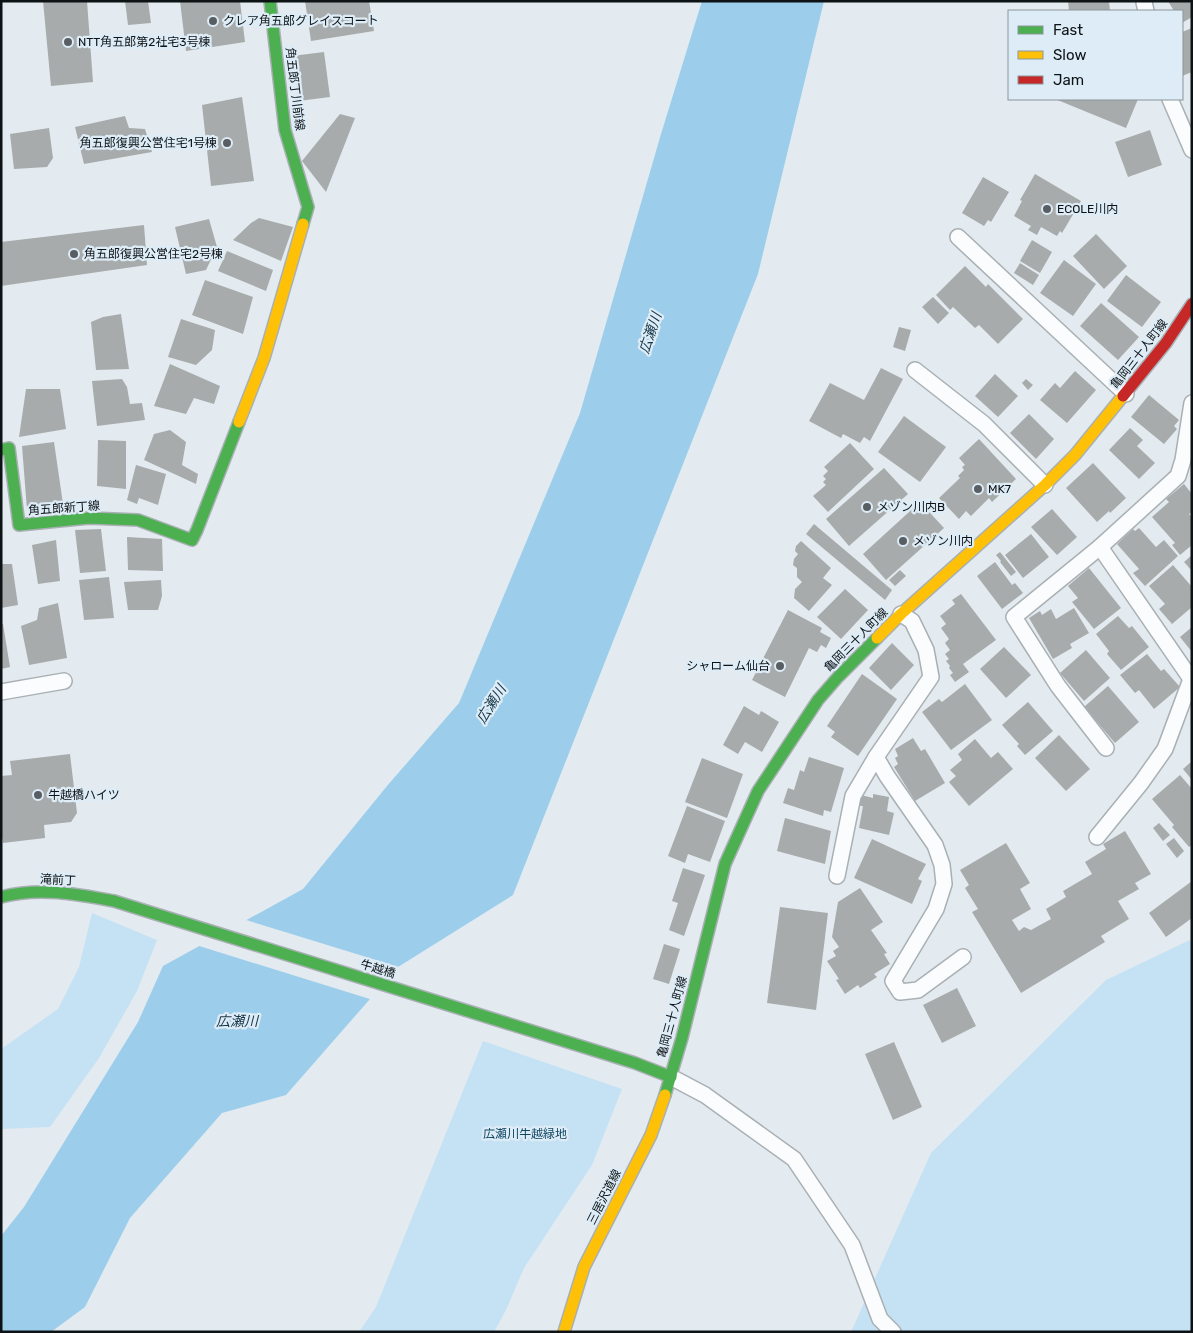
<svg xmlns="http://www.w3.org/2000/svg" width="1193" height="1333" viewBox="0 0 1193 1333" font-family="Rubik,'Noto Sans JP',sans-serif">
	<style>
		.green { fill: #c5e2f4 }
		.water { fill: #9cceec }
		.pier { fill: #e3ebf0 }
		.building { fill: #a8abab }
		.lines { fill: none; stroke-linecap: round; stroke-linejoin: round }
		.lane-casing { stroke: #a9b0b4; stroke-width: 18 }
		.fast-casing { stroke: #a9b0b4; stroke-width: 14 }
		.slow-casing { stroke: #a9b0b4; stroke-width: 14 }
		.jam-casing { stroke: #a9b0b4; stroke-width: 14 }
		.lane { stroke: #fbfcfd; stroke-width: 15 }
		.fast { stroke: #4caf50; stroke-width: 11 }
		.slow { stroke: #ffc107; stroke-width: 11 }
		.jam { stroke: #c62828; stroke-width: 11 }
		.poi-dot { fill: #585e62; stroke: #ddecf6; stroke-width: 2 }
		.labels { text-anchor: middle; stroke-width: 4.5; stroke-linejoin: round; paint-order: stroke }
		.poi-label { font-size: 12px; fill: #0d1215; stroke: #ddecf6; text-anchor: start }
		.street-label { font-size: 12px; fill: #0d1215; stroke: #ddecf6 }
		.park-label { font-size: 12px; fill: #104763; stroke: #ddecf6 }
		.water-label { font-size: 14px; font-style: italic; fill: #163547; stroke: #ddecf6 }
	</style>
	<rect width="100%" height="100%" fill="#e3ebf0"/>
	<!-- green -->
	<g class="green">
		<polygon points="92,913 157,940 137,991 99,1058 50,1127 1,1129 1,1049 58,1009 79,967"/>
		<polygon points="1192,939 1192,1332 851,1332 931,1153 1106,980"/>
		<polygon points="483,1041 622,1089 592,1165 524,1268 506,1310 494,1332 359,1332 376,1307"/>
	</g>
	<!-- water -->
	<polygon class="water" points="702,1 824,1 758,274 513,895 398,967 286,1095 222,1113 130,1218 85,1307 51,1332 1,1332 1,1236 24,1207 138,1022 163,966 303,889 387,786 459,703 580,413 661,134"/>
	<!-- pier -->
	<polygon class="pier" points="243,919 402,968 373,1000 196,945"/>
	<!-- building -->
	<g class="building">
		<polygon points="43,1 87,1 93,82 51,86"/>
		<polygon points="125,1 148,1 151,23 128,25"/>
		<polygon points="180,1 240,1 245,42 186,51"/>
		<polygon points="305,1 369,1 374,31 311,41"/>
		<polygon points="1068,1 1109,1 1110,11 1069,11"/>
		<polygon points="1168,1 1192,1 1192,17 1182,23 1182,11 1174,11"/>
		<polygon points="1192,28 1192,72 1182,76 1182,32"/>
		<polygon points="324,52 330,97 299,101 292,56"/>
		<polygon points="242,97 254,181 211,186 202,105"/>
		<polygon points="1055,99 1138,99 1126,128"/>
		<polygon points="340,114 355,118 326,192 302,161"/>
		<polygon points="125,116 129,128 145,129 152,152 84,164 75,127"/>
		<polygon points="49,128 53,158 47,167 14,169 10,134"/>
		<polygon points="1150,130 1162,165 1128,177 1115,142"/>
		<polygon points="1035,174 1081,201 1062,233 1060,231 1057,236 1041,227 1037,235 1028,230 1031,226 1014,216 1022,201 1020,200"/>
		<polygon points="983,177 1009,192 991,222 988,220 984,226 962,213"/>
		<polygon points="259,218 293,227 281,261 233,240 251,223"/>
		<polygon points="209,219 217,247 206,270 186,274 175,227"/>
		<polygon points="144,225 147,265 1,286 1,242"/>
		<polygon points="1096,234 1127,266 1104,289 1073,256"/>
		<polygon points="1032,240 1052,252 1040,273 1020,261"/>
		<polygon points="227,251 273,270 266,291 218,271"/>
		<polygon points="1064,260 1096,284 1073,316 1040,293"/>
		<polygon points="1020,263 1039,275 1033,285 1014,273"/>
		<polygon points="965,266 986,287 988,284 1023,319 998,344 979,325 975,328 953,307 950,310 936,295"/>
		<polygon points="1126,275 1161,302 1142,327 1107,301"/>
		<polygon points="205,280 253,297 243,334 192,315"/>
		<polygon points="933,297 949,313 938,324 922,307"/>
		<polygon points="1101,303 1139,337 1118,360 1080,326"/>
		<polygon points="121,314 129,369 96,370 91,322 103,317"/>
		<polygon points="181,319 215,330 212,350 196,365 168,357"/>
		<polygon points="899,327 911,330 905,351 893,347"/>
		<polygon points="170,364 220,386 214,404 194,398 186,414 154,406"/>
		<polygon points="881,368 903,379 870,441 864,437 860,443 843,434 841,438 809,421 830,383 864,400"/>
		<polygon points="1075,371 1096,390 1067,423 1040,400 1055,383 1060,388"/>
		<polygon points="995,374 1018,396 998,417 975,396"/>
		<polygon points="122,379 127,387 130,404 142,403 145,420 97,426 92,381"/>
		<polygon points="1026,379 1033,385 1028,390 1022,383"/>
		<polygon points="26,389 60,389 66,429 19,437"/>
		<polygon points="1149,395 1179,420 1174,426 1177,429 1164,444 1131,417"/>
		<polygon points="1029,414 1054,439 1036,459 1010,433"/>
		<polygon points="904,416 946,447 920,482 878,452"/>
		<polygon points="1130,428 1143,440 1137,446 1155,463 1139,479 1109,450"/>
		<polygon points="170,430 186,442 182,465 198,474 196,484 144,460 154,434"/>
		<polygon points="979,439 1016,479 992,502 989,498 971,516 966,511 959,519 939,498 960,478 958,476 964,470 962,467 965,465 959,458"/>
		<polygon points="98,440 126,441 126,489 97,486"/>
		<polygon points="54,442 63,504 27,510 22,446"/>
		<polygon points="850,443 874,469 828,512 813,496 826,485 823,482 826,479 823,476 828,471 824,467"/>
		<polygon points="1093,463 1126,498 1110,513 1109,511 1097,522 1066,488"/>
		<polygon points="136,465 166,474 158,505 139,498 137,504 127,500"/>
		<polygon points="884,468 908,494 849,546 826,519"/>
		<polygon points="1184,484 1192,494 1192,512 1189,514 1192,517 1192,545 1180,555 1172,545 1175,543 1152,517 1169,502 1166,499"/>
		<polygon points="920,502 944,528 886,580 863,554"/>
		<polygon points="1052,509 1077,537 1057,555 1031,527"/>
		<polygon points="814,524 892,590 885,600 806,534"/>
		<polygon points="1139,528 1156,547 1164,540 1178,556 1145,586 1133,573 1139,569 1117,544 1133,529 1135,531"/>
		<polygon points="101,529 106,571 80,573 75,530"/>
		<polygon points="1031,534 1049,557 1023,578 1005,555"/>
		<polygon points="127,537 162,539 163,571 128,570"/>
		<polygon points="56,540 60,581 38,584 32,545"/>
		<polygon points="801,541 831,568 823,578 832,585 809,611 794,598 795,589 802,582 797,577 797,568 793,565 794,559 798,554 795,551 796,546"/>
		<polygon points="1000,552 1016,572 1011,576 1000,562 1001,561 996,555"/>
		<polygon points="1192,555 1192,571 1184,562"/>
		<polygon points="995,562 1012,585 1015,583 1023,593 1002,609 977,576"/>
		<polygon points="1,564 12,564 18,605 1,608"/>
		<polygon points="1173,565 1192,587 1192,607 1172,624 1159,609 1165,604 1149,586"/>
		<polygon points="1089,568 1121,608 1094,629 1072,602 1078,598 1068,586"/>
		<polygon points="900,570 906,576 895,586 889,580"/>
		<polygon points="109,577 114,618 84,620 79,580"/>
		<polygon points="161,580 162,596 158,610 128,610 124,582"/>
		<polygon points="845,589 868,610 841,639 817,617"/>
		<polygon points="961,594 996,640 963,664 969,672 955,682 950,675 953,673 949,668 950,666 946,661 949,659 945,654 950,650 945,643 949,639 941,628 946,624 940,616 955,604 952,600"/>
		<polygon points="58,603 67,658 29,665 21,626 37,620 39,608"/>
		<polygon points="1074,608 1089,633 1070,644 1072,648 1053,659 1029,618 1040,611 1042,615 1051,609 1056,619"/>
		<polygon points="788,610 822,628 820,632 831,638 826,648 821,645 817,652 809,648 785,697 752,680"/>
		<polygon points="1118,616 1129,628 1132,626 1149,647 1121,670 1107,654 1109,651 1096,634"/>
		<polygon points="1,624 3,624 10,667 1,669"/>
		<polygon points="1192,627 1192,652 1180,637"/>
		<polygon points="892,643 914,665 891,690 869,668"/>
		<polygon points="1004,647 1031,675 1006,698 980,669"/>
		<polygon points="1086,650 1110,678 1084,701 1060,673"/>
		<polygon points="1147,654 1161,671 1164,669 1180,687 1154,709 1139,690 1135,693 1120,675"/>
		<polygon points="862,674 897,699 858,756 831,737 835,732 827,726"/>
		<polygon points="965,684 992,720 951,750 922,712 939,699 942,702"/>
		<polygon points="1108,686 1139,722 1115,743 1084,707"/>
		<polygon points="1028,702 1053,731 1025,755 1017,746 1019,744 1002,725"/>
		<polygon points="744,706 759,715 761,711 779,722 762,752 745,742 738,754 723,745"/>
		<polygon points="1059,735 1090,769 1066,791 1035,758"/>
		<polygon points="913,738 921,751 925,749 945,783 915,801 894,767 898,764 895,758 898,756 895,749"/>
		<polygon points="975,739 991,758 998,752 1013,769 969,806 949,782 956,776 950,770 962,760 958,754"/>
		<polygon points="70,754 77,813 71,822 44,825 45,838 3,843 1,831 1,776 12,775 10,761"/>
		<polygon points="809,757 844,768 831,812 824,810 823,816 783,803 788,788 794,790 800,770 804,772"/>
		<polygon points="702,758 743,774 727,818 685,802"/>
		<polygon points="1192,761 1192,780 1183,769"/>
		<polygon points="1180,775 1192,789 1192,845 1189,847 1172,827 1174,825 1152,799"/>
		<polygon points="873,794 889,797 887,811 894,813 889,835 859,828 863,806 859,806 861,795 873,798"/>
		<polygon points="687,806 725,821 710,862 688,854 685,863 668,856"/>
		<polygon points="785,818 831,831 825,864 777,851"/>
		<polygon points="1159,823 1170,835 1163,841 1153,828"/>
		<polygon points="1125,831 1151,874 1135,883 1139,889 1118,901 1129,919 1101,936 1105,942 1021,993 972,912 978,909 965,888 969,885 960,870 1006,843 1030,883 1020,889 1031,909 1012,920 1019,931 1024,927 1031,930 1051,919 1046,909 1066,897 1063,891 1092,874 1085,862 1106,849 1103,844"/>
		<polygon points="1174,838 1184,851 1177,858 1166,844"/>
		<polygon points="872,839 926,864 918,879 922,881 912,904 854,878"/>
		<polygon points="683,868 705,875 684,936 669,930 678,903 672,901"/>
		<polygon points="1192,881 1192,918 1166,937 1149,913"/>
		<polygon points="860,888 883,922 871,930 887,953 884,954 890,964 874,974 877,977 860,988 858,985 845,994 836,980 839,979 827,961 836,956 833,951 839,947 832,937 838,902"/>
		<polygon points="780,907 828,913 816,1010 767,1003"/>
		<polygon points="664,944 680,949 669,984 653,979"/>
		<polygon points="957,988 976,1026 942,1043 923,1005"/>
		<polygon points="894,1042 922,1107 893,1120 865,1054"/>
	</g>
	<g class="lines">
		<defs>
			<g id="lane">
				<polyline points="1144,2 1146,11"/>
				<polyline points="1170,99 1192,150"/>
				<polyline points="958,237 1126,394"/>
				<polyline points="915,370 984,424 1045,485"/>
				<polyline points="901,614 912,621 926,650 931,677 876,757 887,776 935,845 942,865 944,884 936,909 893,981 900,992 918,990 963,957"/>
				<polyline points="1,692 64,681"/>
				<polyline points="1106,748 1058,686 1014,617 1100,547 1178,476 1183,460 1192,403"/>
				<polyline points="1097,837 1141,783 1165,749 1191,679 1100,547"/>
				<polyline points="837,876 853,796 876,757"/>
				<polyline points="671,1077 705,1095 794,1159 852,1245 880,1319 893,1332"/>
			</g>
			<g id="fast">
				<polyline points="270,1 285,130 308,207 303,224"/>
				<polyline points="1,450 9,448 19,525 89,518 138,520 192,540 197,530 239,422"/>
				<path d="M 1,897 C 39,887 76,894 114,901 L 635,1063 L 671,1077"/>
				<polyline points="665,1095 682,1038 725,864 758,791 818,700 838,677 877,638"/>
			</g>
			<g id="slow">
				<polyline points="239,422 264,358 303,224"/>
				<polyline points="877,638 901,614 1045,485 1075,455 1123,396"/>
				<polyline points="564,1332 584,1267 651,1135 665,1095"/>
			</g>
			<polyline id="jam" points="1123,396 1166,343 1192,304"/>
		</defs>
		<!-- lane casing -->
		<use href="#lane" class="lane-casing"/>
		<!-- fast casing -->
		<use href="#fast" class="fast-casing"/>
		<!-- slow casing -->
		<use href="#slow" class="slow-casing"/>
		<!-- jam casing -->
		<use href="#jam" class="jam-casing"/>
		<!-- lane -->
		<use href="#lane" class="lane"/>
		<!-- fast -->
		<use href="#fast" class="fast"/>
		<!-- slow -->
		<use href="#slow" class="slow"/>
		<!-- jam -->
		<use href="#jam" class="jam"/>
	</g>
	<!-- markers -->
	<g class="poi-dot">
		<circle cx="213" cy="21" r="5"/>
		<circle cx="68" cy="42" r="5"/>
		<circle cx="227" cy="143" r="5"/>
		<circle cx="1047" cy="209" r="5"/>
		<circle cx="74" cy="254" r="5"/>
		<circle cx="978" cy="489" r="5"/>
		<circle cx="867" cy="507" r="5"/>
		<circle cx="903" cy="541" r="5"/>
		<circle cx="780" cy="666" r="5"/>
		<circle cx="38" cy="795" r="5"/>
	</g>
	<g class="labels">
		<!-- poi labels -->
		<g class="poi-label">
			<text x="223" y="25">クレア角五郎グレイスコート</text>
			<text x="78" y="46">NTT角五郎第2社宅3号棟</text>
			<text x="217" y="147" text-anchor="end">角五郎復興公営住宅1号棟</text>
			<text x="1057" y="213">ECOLE川内</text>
			<text x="84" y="258">角五郎復興公営住宅2号棟</text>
			<text x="988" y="493">MK7</text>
			<text x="877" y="511">メゾン川内B</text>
			<text x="913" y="545">メゾン川内</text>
			<text x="770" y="670" text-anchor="end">シャローム仙台</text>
			<text x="48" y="799">牛越橋ハイツ</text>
		</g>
		<!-- street labels -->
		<g class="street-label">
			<text transform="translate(295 89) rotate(83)" y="4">角五郎丁川前線</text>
			<text transform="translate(1139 354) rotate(-52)" y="4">亀岡三十人町線</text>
			<text transform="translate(64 508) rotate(-4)" y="4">角五郎新丁線</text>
			<text transform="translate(856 640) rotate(-45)" y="4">亀岡三十人町線</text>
			<text transform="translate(58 880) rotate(3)" y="4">滝前丁</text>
			<text transform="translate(378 969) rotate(17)" y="4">牛越橋</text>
			<text transform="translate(672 1017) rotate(-75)" y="4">亀岡三十人町線</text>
			<text transform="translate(604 1197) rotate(-63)" y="4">三居沢道線</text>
		</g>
		<!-- park labels -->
		<g class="park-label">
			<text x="525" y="1138">広瀬川牛越緑地</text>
		</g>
		<!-- water labels -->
		<g class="water-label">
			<text transform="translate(650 333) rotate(-71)" y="5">広瀬川</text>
			<text transform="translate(491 704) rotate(-58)" y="5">広瀬川</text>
			<text x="237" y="1026">広瀬川</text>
		</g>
	</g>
	<!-- border -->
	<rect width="1193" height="1333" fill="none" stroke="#0d1215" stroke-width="5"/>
	<!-- legend -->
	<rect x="1008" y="10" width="175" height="90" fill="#ddecf6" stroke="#8a959c"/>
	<rect x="1018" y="26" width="25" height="8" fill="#4caf50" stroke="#8a959c"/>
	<text x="1053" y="35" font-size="15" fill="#0d1215">Fast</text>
	<rect x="1018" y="51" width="25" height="8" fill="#ffc107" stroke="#8a959c"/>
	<text x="1053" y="60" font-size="15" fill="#0d1215">Slow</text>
	<rect x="1018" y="76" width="25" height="8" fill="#c62828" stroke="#8a959c"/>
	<text x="1053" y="85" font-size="15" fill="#0d1215">Jam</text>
</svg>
